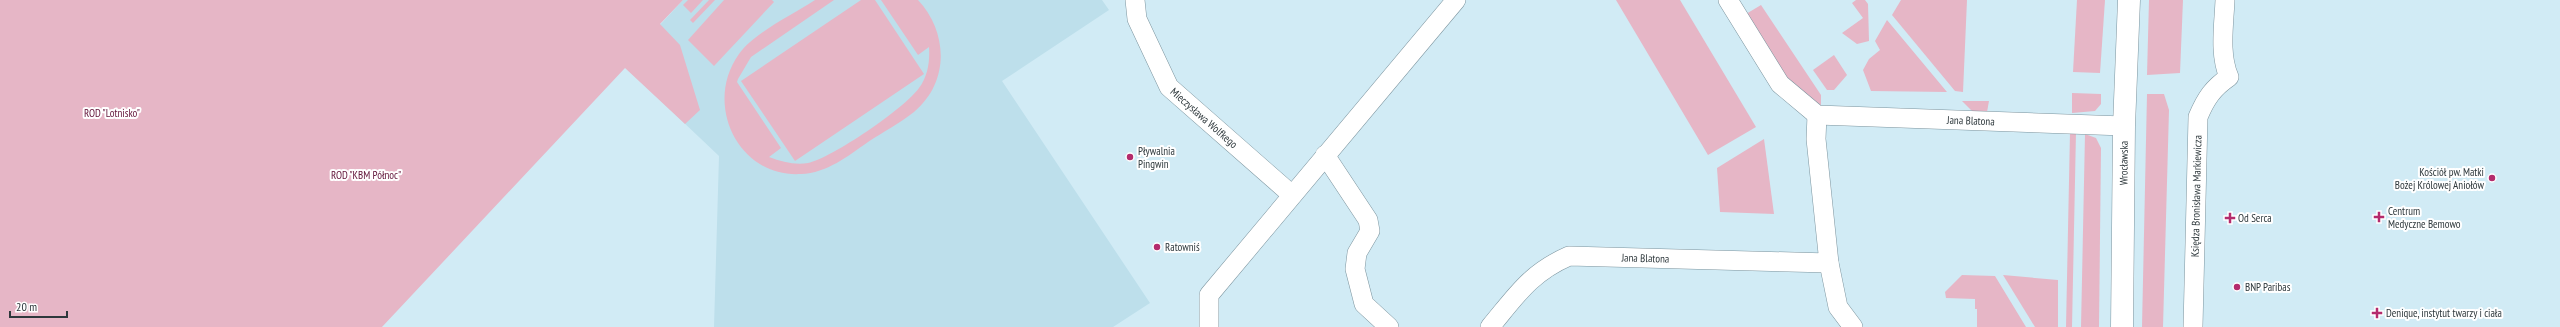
<svg xmlns="http://www.w3.org/2000/svg" width="2560" height="327" viewBox="0 0 2560 327" font-family="'PT Sans Narrow',sans-serif">
	<style>
		.built { fill: #bddfeb }
		.green { fill: #e6b6c6 }
		.lines { fill: none; stroke-linecap: round; stroke-linejoin: round }
		.minor-casing { stroke: #7c949e; stroke-width: 20 }
		.tertiary-casing { stroke: #7c949e; stroke-width: 23 }
		.minor { stroke: #fff; stroke-width: 19 }
		.tertiary { stroke: #fff; stroke-width: 22 }
		.poi-dot { fill: #b42b6c; stroke: #fff; stroke-width: 1.5 }
		.labels { text-anchor: middle; stroke-width: 4; stroke-linejoin: round; paint-order: stroke }
		.park-label { font-size: 11px; fill: #621439; stroke: #fff }
		.street-label { font-size: 11px; fill: #2e383c; stroke: #fff }
		.poi-label { font-size: 11px; fill: #2e383c; stroke: #fff; text-anchor: start }
	</style>
	<rect width="100%" height="100%" fill="#d1ebf5"/>
	<!-- built -->
	<polygon class="built" points="683,0 1102,0 1109,10 1002,81 1150,303 1113,327 714,327 719,156 623,65"/>
	<!-- green -->
	<g class="green">
		<polygon points="0,0 683,0 660,24 680,45 700,110 685,124 625,68 382,327 0,327"/>
		<polygon points="688,0 703,0 691,13 683,5"/>
		<polygon points="709,0 715,0 693,23 690,20"/>
		<polygon points="724,0 772,0 774,2 714,66 688,40"/>
		<path d="M 815,0 L 834,0 L 751,57 L 738,79 L 737,82 L 781,148 L 769,157 C 782,162 795,165 808,163 C 832,158 905,108 919,88 C 928,76 930,61 929,47 L 918,55 L 881,0 L 918,0 C 948,32 950,82 914,112 C 900,123 883,132 868,142 C 848,156 827,173 801,174 C 738,178 703,104 739,54 C 754,33 792,15 815,0 Z"/>
		<polygon points="861,0 875,0 924,74 795,161 741,81"/>
		<polygon points="1616,0 1680,0 1756,127 1708,155"/>
		<polygon points="1856,0 1865,0 1868,4 1869,41 1857,44 1842,33 1863,18 1852,3"/>
		<polygon points="1901,0 1967,0 1963,92 1955,91 1892,15"/>
		<polygon points="2077,0 2105,0 2100,73 2073,72"/>
		<polygon points="2149,0 2183,0 2180,73 2147,75"/>
		<path d="M 1761,5 L 1821,95 L 1821,105 C 1784,87 1767,47 1746,14 Z"/>
		<polygon points="1887,20 1947,92 1871,91 1863,70 1869,59 1880,50 1875,41"/>
		<polygon points="1834,55 1847,75 1834,90 1827,90 1813,70"/>
		<polygon points="2072,93 2101,94 2101,104 2095,111 2072,113"/>
		<polygon points="2147,94 2164,94 2169,110 2163,327 2142,327"/>
		<polygon points="1962,101 1989,101 1987,112 1973,112"/>
		<polygon points="2070,132 2076,132 2072,327 2066,327"/>
		<polygon points="2085,134 2096,138 2101,148 2099,327 2081,327"/>
		<polygon points="1764,139 1774,214 1720,212 1717,168"/>
		<polygon points="1962,275 1995,276 2026,327 1977,327 1977,309 1975,309 1975,299 1946,298 1945,292"/>
		<polygon points="2003,275 2058,280 2058,327 2035,327"/>
	</g>
	<g class="lines">
		<defs>
			<g id="minor">
				<path id="s1" d="M 1135,0 L 1137,19 L 1169,87 L 1292,195"/>
				<path id="s2" d="M 1728,0 L 1780,84 L 1817,115 L 2124,126"/>
				<polyline points="1325,155 1368,220 1370,231 1357,253 1355,269 1364,304 1389,327"/>
				<polyline points="1829,263 1838,307 1853,327"/>
				<polyline points="1209,327 1209,295 1456,0"/>
				<path id="s3" d="M 1490,327 C 1516,296 1530,273 1569,256 L 1829,263 L 1816,139 L 1817,115"/>
				<path id="s4" d="M 2193,327 L 2198,117 C 2206,98 2213,88 2229,77 C 2219,54 2224,25 2225,0"/>
			</g>
			<g id="tertiary">
				<path id="s5" d="M 2122,327 L 2124,126 L 2129,0"/>
			</g>
		</defs>
		<!-- minor casing -->
		<use href="#minor" class="minor-casing"/>
		<!-- tertiary casing -->
		<use href="#tertiary" class="tertiary-casing"/>
		<!-- minor -->
		<use href="#minor" class="minor"/>
		<!-- tertiary -->
		<use href="#tertiary" class="tertiary"/>
	</g>
	<!-- markers -->
	<g class="poi-dot">
		<circle cx="1130" cy="157" r="4"/>
		<circle cx="2492" cy="178" r="4"/>
		<path d="M2377 211h4v4h4v4h-4v4h-4v-4h-4v-4h4z"/>
		<path d="M2228 212h4v4h4v4h-4v4h-4v-4h-4v-4h4z"/>
		<circle cx="1157" cy="247" r="4"/>
		<circle cx="2237" cy="287" r="4"/>
		<path d="M2375 307h4v4h4v4h-4v4h-4v-4h-4v-4h4z"/>
	</g>
	<g class="labels">
		<!-- park labels -->
		<g class="park-label">
			<text x="112" y="117">ROD "Lotnisko"</text>
			<text x="366" y="179">ROD "KBM Północ"</text>
		</g>
		<!-- street labels -->
		<g class="street-label">
			<text dy="4" stroke="none"><textPath href="#s1" startOffset="141">Mieczysława Wolfkego</textPath></text>
			<text dy="4" stroke="none"><textPath href="#s2" startOffset="301">Jana Blatona</textPath></text>
			<text dy="4" stroke="none"><textPath href="#s5" startOffset="164">Wrocławska</textPath></text>
			<text dy="4" stroke="none"><textPath href="#s4" startOffset="131">Księdza Bronisława Markiewicza</textPath></text>
			<text dy="4" stroke="none"><textPath href="#s3" startOffset="184">Jana Blatona</textPath></text>
		</g>
		<!-- poi labels -->
		<g class="poi-label">
			<text x="1138" y="155">Pływalnia<tspan x="1138" dy="13">Pingwin</tspan></text>
			<text x="2484" y="176" text-anchor="end">Kościół pw. Matki<tspan x="2484" dy="13">Bożej Królowej Aniołów</tspan></text>
			<text x="2388" y="215">Centrum<tspan x="2388" dy="13">Medyczne Bemowo</tspan></text>
			<text x="2238" y="222">Od Serca</text>
			<text x="1165" y="251">Ratowniś</text>
			<text x="2245" y="291">BNP Paribas</text>
			<text x="2386" y="317">Denique, instytut twarzy i ciała</text>
		</g>
	</g>
	<!-- scale -->
	<path d="M10 311v6h57v-6" fill="none" stroke="#2e383c" stroke-width="2"/>
	<text x="16" y="311" font-size="12" fill="#2e383c" stroke="#ffffff" stroke-width="3" paint-order="stroke">20 m</text>
</svg>
